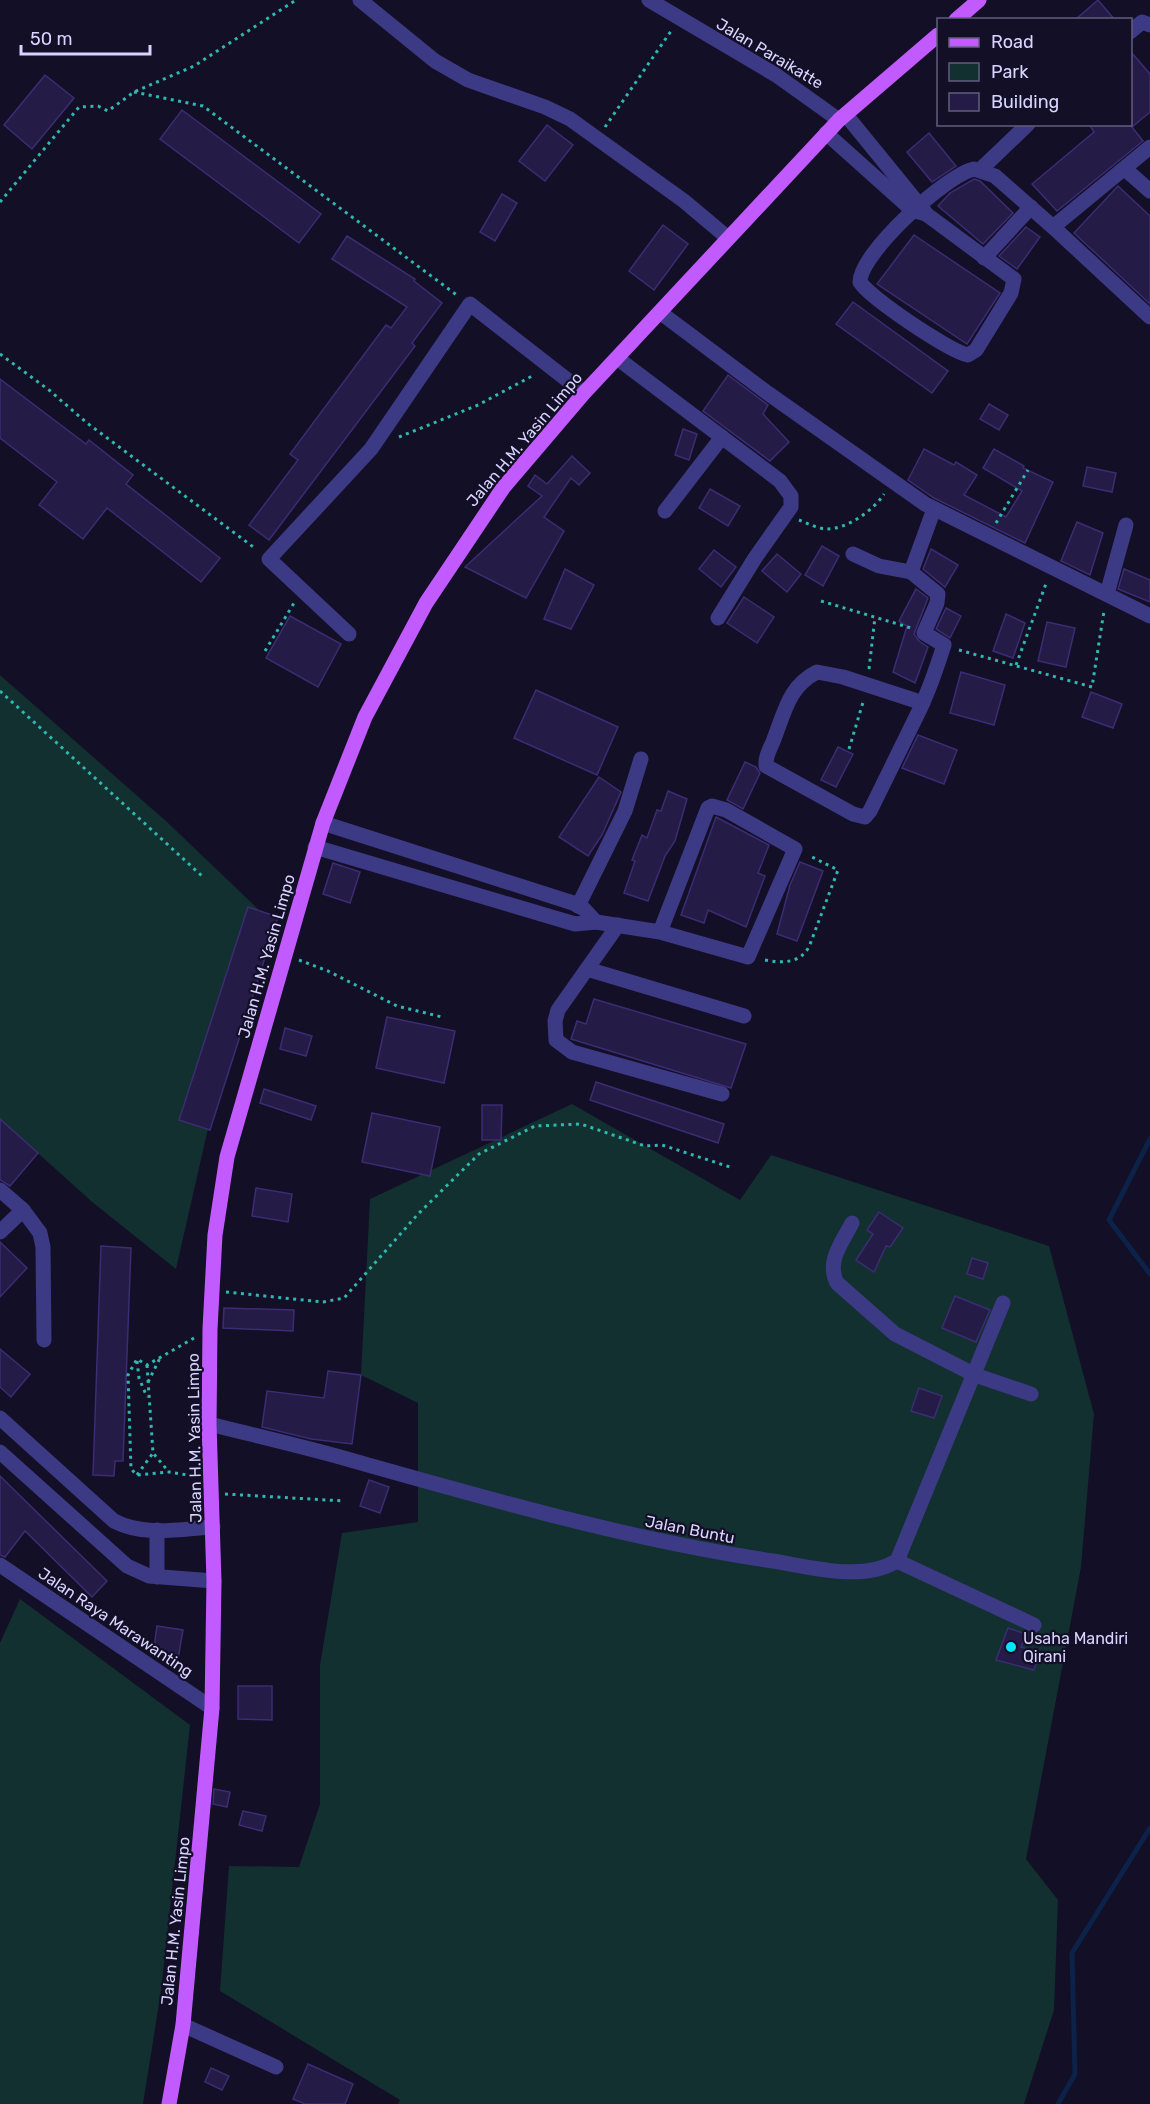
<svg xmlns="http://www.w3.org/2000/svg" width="1150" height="2104" viewBox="0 0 1150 2104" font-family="Rubik,sans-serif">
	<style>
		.green { fill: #12302f }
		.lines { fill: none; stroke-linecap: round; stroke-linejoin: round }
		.stream { stroke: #0c2248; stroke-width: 5 }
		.building { fill: #241b47; stroke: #3b2d73; stroke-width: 1.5 }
		.path { stroke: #2fb8b0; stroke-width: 3; stroke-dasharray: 3 4.5; stroke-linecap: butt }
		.minor { stroke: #3d3a85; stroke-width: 15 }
		.major { stroke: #c25bff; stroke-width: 15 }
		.poi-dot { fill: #00e5ff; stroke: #130f26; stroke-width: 2 }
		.labels { text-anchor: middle; stroke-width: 4.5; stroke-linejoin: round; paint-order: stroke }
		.street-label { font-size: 16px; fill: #d9d4ff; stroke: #130f26 }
		.poi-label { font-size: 16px; fill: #d9d4ff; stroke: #130f26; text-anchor: start }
	</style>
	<rect width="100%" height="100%" fill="#130f26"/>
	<!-- green -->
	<g class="green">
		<polygon points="0,675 167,822 258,909 176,1269 91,1201 0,1119"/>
		<polygon points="572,1104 740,1200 771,1155 1049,1246 1094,1414 1081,1567 1026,1859 1058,1900 1054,2010 1024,2104 398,2104 400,2100 220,1991 229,1866 299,1867 320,1804 320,1665 342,1533 418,1522 418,1403 361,1375 370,1199"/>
		<polygon points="20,1599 190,1725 161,1991 143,2104 0,2104 0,1643"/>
	</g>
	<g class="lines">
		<!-- stream -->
		<g class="stream">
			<polyline points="1150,1139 1109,1220 1150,1274"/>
			<polyline points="1058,2104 1075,2074 1072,1953 1150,1828"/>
		</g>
	</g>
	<!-- building -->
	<g class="building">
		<polygon points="1098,0 1115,20 1075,20"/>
		<polygon points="1131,52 1150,74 1150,112 1132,127 1143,141 1057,211 1032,184 1094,132 1089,124 1131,126"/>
		<polygon points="45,75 74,98 32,149 4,125"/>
		<polygon points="182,110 321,214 299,243 160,139"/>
		<polygon points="547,125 573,145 545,181 519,161"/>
		<polygon points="929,133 956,166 932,182 907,152"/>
		<polygon points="974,179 980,181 1013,213 983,244 938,206 950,193"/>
		<polygon points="1118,186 1150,216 1150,304 1074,233"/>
		<polygon points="502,194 517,203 495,241 480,232"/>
		<polygon points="663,225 688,244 654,290 629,271"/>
		<polygon points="1026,227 1040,237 1017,269 999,256"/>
		<polygon points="914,235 1000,293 967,344 877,284"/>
		<polygon points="347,236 415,279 414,281 442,303 412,343 415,346 269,540 249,525 298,460 290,454 386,325 391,328 407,307 332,259"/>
		<polygon points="853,302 948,371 932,393 836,324"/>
		<polygon points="728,375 768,405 763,414 789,442 770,461 703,411"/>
		<polygon points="0,379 86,444 89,440 133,475 126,484 220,558 201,582 107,508 83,539 39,505 57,482 0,438"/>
		<polygon points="989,404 1008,415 999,430 980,419"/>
		<polygon points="683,429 697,434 689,460 675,455"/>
		<polygon points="924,449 954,465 956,462 977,475 964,495 1006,517 1022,491 983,468 994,449 1024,466 1023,468 1053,482 1025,543 934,498 908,480"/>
		<polygon points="572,456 590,473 579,485 571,478 544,517 564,531 526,598 465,567 542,496 528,486 535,475 547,484"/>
		<polygon points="1087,467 1116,473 1112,492 1083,486"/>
		<polygon points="710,489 740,506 728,526 699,508"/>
		<polygon points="1077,522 1103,533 1090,575 1061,561"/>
		<polygon points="822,546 839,556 823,586 805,575"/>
		<polygon points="931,549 958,565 945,587 923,569"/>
		<polygon points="714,550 736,567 721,587 699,569"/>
		<polygon points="777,554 801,574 787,592 762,571"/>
		<polygon points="565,569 594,585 571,629 544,619"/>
		<polygon points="1124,569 1150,580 1150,602 1118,589"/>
		<polygon points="916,589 928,598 914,634 919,641 928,647 915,683 893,672 907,626 899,621"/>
		<polygon points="744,597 774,617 757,643 727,623"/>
		<polygon points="946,608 961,616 950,638 936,629"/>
		<polygon points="1006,614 1025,623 1013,658 993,651"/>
		<polygon points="290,616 341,644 318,687 266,658"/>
		<polygon points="1047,622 1075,628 1066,667 1038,661"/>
		<polygon points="961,672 1005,685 994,725 950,713"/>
		<polygon points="536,690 618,727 597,775 514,738"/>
		<polygon points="1091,692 1122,704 1113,728 1082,717"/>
		<polygon points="918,735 957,750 944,784 902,768"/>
		<polygon points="838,747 853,754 836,787 821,780"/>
		<polygon points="745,762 756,767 760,773 743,809 727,800"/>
		<polygon points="599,777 621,792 602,835 588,856 559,837"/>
		<polygon points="668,791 687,799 675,841 665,856 648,901 624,893 635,861 632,860 642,835 647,838 657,810 661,811"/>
		<polygon points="716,817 769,845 758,873 765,876 746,927 708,910 704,923 681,915"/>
		<polygon points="800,862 823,871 797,941 777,934 790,885"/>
		<polygon points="333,863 360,872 350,903 323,894"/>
		<polygon points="248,907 278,917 210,1130 179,1120"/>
		<polygon points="594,999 746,1044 731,1088 571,1039 577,1021 586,1024"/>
		<polygon points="387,1017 455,1031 444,1083 376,1068"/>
		<polygon points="285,1028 312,1036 306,1056 280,1049"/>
		<polygon points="596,1082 724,1124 718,1143 590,1100"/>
		<polygon points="264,1089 316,1106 311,1120 260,1103"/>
		<polygon points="482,1105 502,1105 501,1140 482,1140"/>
		<polygon points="372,1113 440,1127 430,1176 362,1162"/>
		<polygon points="0,1119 38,1153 10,1186 0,1180"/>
		<polygon points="256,1188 292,1194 288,1222 252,1216"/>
		<polygon points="879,1212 903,1228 890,1247 886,1246 874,1272 856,1260 873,1234 867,1230"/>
		<polygon points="0,1242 27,1268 0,1297"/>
		<polygon points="101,1246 131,1248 123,1461 115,1461 114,1476 93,1475"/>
		<polygon points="972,1258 988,1263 983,1279 967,1274"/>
		<polygon points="955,1296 990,1310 976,1342 942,1328"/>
		<polygon points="224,1308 294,1310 293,1331 223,1328"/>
		<polygon points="0,1349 30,1374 11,1397 0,1387"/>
		<polygon points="328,1371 361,1375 352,1444 311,1439 262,1427 267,1391 324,1398"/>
		<polygon points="919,1388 942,1396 934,1418 911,1411"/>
		<polygon points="0,1476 107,1581 92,1597 25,1531 5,1557 0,1555"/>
		<polygon points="369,1480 389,1487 380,1513 360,1506"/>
		<polygon points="157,1626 183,1630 178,1659 153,1654"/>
		<polygon points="1008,1628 1026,1634 1021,1647 1040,1653 1034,1670 996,1660"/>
		<polygon points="238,1686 272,1686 272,1720 238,1719"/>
		<polygon points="214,1789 230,1792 227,1807 213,1804"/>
		<polygon points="243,1811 266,1816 262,1831 239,1825"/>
		<polygon points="308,2064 353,2084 345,2104 305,2104 293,2099"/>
		<polygon points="211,2068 229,2076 222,2090 205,2082"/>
	</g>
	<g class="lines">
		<!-- path -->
		<g class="path">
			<polyline points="134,92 203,106 458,296"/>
			<polyline points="605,127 671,31"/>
			<polyline points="0,202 79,107 98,106 108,111 134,92 194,66 296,0"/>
			<polyline points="0,354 49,390 87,423 256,549"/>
			<polyline points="399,437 478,405 534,375"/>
			<path d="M 799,520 C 807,523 818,529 827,529 C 847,529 874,510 884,494"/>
			<polyline points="996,523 1028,470"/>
			<polyline points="821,601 911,628"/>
			<polyline points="959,650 1092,687 1104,611"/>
			<polyline points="265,651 294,603"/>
			<polyline points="1016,665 1047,581"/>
			<polyline points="869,669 875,617"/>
			<polyline points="0,691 202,876"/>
			<polyline points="849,749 864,699"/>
			<polyline points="299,960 328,971 397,1006 442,1017"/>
			<path d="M 765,960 C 782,963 799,964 809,947 L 838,870 L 810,856"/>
			<polyline points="226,1292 323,1302 344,1298 418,1214 479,1154 535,1126 581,1124 645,1146 662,1145 733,1168"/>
			<polyline points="194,1338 147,1365 137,1359 128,1375 131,1469 137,1475 169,1472 194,1476"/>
			<polyline points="137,1361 139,1378 147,1397"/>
			<polyline points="147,1365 153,1453 169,1472"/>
			<polyline points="148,1382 160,1358"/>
			<polyline points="137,1475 153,1453"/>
			<polyline points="225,1494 344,1501"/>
		</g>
		<!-- minor -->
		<g class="minor">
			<polyline points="360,0 435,61 468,80 545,107 570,119 684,201 728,238"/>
			<polyline points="649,0 776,75 839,120"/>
			<polyline points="1130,32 1142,22 1150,25"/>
			<polyline points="846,115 925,212"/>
			<path d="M 826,133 L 912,210 L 926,214 L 1014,279 L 1011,293 L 976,350 L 968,355 C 949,351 870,298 860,282 C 860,253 946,175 974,169 L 995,176 L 1053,227 L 1150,147"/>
			<polyline points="1125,169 1150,191"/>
			<polyline points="980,170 1028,124"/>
			<polyline points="1053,227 1150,317"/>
			<polyline points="984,258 1031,207"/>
			<polyline points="661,313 769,394 925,504 1150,616"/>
			<polyline points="617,358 780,481 791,496 791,507 755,558 718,618"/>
			<polyline points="665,511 722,437"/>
			<polyline points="853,554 879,566 911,572 934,509"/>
			<path d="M 911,572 L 938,594 L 937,603 L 924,633 L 944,645 C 937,667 930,688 920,709 L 870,811 L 865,817 L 853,814 L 766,766 C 765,755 771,748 774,739 C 785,711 789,686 817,672 L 843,677 L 923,703"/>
			<polyline points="1107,594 1126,525"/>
			<polyline points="349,634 269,559 371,449 470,304 584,393"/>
			<polyline points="323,823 573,903 584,909 596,922"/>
			<polyline points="315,847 575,924 596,922 660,932 748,957 795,849 726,810 712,806 708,808 660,932"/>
			<polyline points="578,906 625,811 641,759"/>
			<polyline points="618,925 558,1010 555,1021 556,1040 572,1052 722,1094"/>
			<polyline points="587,969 744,1016"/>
			<polyline points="0,1190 23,1210 0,1232"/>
			<polyline points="23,1210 40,1233 43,1247 44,1340"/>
			<path d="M 852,1223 C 842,1243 826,1261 837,1283 L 895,1334 L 975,1375 L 1031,1394"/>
			<path d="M 0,1418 L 114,1521 C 145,1537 180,1529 213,1527"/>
			<path d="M 209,1424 C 257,1436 306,1447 354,1461 C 493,1500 630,1540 773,1561 C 811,1567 862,1582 897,1561 L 1003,1303"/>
			<polyline points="0,1452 127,1566 149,1576 214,1581"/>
			<polyline points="157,1530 157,1577"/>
			<polyline points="897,1561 1034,1625"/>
			<polyline points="0,1565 212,1708"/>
			<polyline points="183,2025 276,2067"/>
		</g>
		<!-- major -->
		<g class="major">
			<polyline points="956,20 979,0"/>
			<polyline points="169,2104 183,2025 212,1708 214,1581 209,1424 210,1329 215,1235 227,1157 323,823 365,717 426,603 503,488 584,393 839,120 938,35"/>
		</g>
	</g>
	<!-- markers -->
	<circle class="poi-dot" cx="1011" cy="1647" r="6"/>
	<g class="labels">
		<!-- street labels -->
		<g class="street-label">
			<text transform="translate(770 53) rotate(31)" y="6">Jalan Paraikatte</text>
			<text transform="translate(524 439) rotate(-50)" y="6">Jalan H.M. Yasin Limpo</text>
			<text transform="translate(266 956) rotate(-74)" y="6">Jalan H.M. Yasin Limpo</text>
			<text transform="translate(194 1438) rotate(-91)" y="6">Jalan H.M. Yasin Limpo</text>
			<text transform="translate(690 1529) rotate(11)" y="6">Jalan Buntu</text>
			<text transform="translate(116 1622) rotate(34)" y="6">Jalan Raya Marawanting</text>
			<text transform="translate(175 1921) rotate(-84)" y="6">Jalan H.M. Yasin Limpo</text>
		</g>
		<!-- poi labels -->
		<g class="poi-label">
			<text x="1023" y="1644">Usaha Mandiri<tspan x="1023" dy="18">Qirani</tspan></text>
		</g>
	</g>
	<!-- legend -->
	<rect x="937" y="18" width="195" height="108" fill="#130f26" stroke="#625e7d" stroke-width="1.5"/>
	<rect x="949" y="38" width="30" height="9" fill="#c25bff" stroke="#625e7d" stroke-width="1.5"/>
	<text x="991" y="48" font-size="18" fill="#d9d4ff">Road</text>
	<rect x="949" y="63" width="30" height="18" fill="#12302f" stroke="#625e7d" stroke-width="1.5"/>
	<text x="991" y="78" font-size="18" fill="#d9d4ff">Park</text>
	<rect x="949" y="93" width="30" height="18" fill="#241b47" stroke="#625e7d" stroke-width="1.5"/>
	<text x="991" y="108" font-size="18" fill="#d9d4ff">Building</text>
	<!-- scale -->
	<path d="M21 45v9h129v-9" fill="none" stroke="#d9d4ff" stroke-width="3"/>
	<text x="30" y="45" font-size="18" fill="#d9d4ff" stroke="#130f26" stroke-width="4.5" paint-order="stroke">50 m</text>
</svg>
